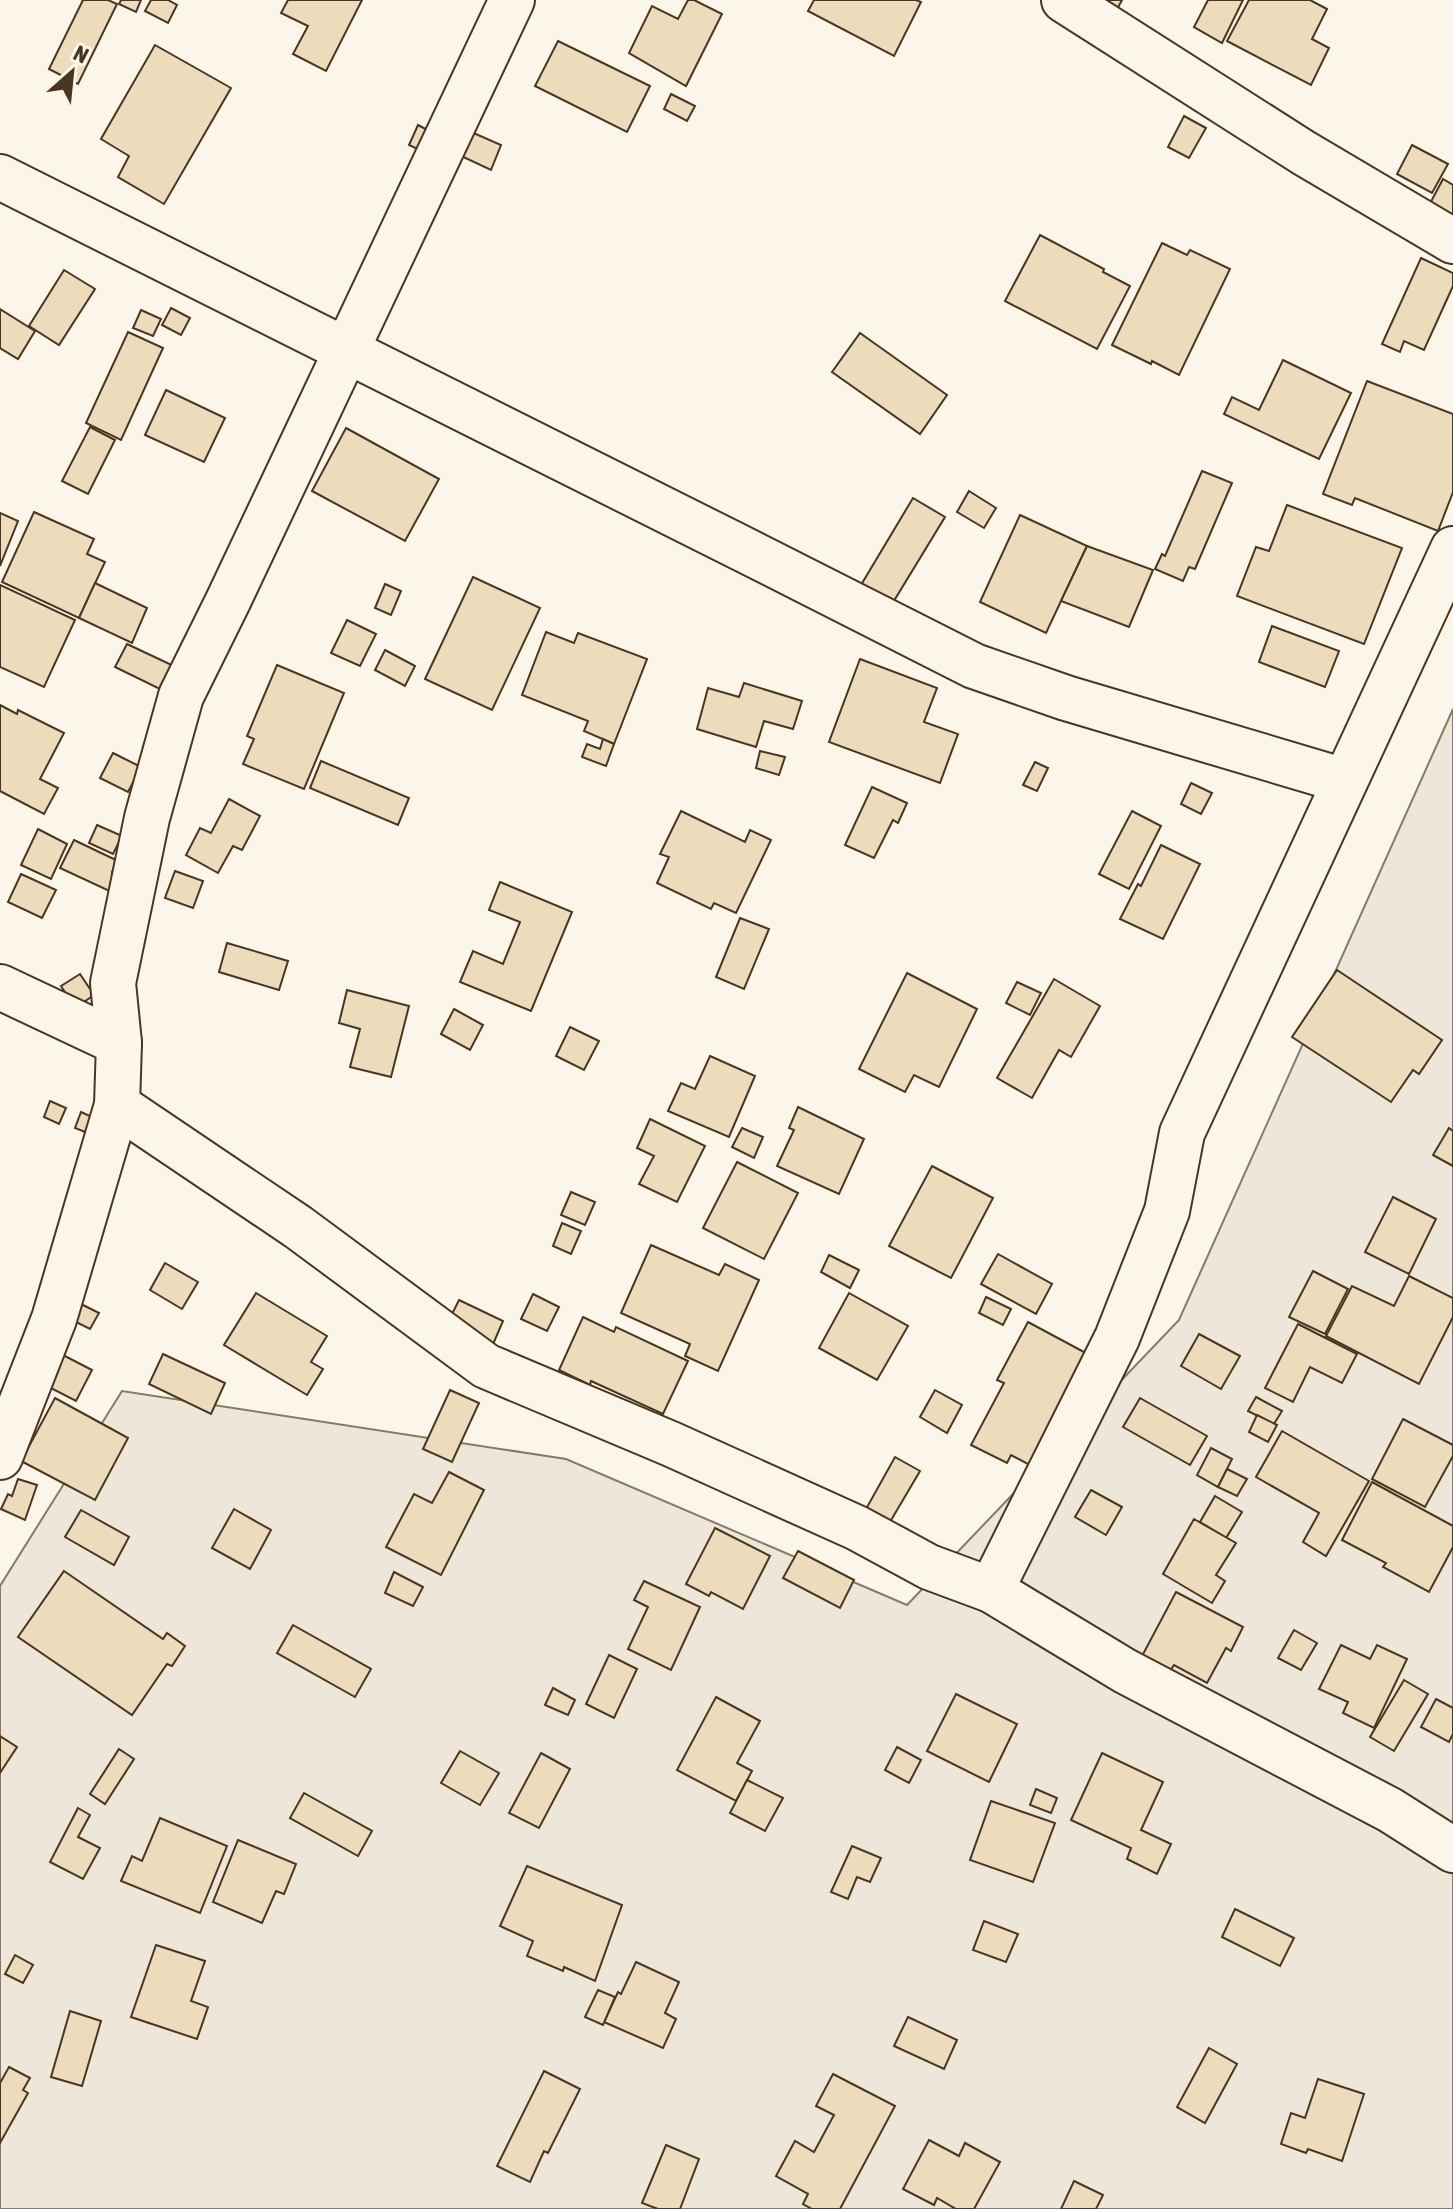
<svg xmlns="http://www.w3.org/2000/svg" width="1453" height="2209" viewBox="0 0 1453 2209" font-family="'Asap Condensed',sans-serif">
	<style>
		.green { fill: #ede6d9; stroke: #887966; stroke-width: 2 }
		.building { fill: #ecdcbc; stroke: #4a3520; stroke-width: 2 }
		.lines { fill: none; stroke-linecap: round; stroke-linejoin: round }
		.minor-casing { stroke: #4a3520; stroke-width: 48 }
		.minor { stroke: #fbf6e9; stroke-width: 44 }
	</style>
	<rect width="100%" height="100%" fill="#fbf6e9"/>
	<!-- green -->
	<polygon class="green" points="1453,709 1453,2209 0,2209 0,1586 122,1391 566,1459 907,1605 1179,1320"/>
	<!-- building -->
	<g class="building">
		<polygon points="83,0 108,0 117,4 78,84 49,69"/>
		<polygon points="121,0 141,0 136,12 119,4"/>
		<polygon points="151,0 168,0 177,5 168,23 145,11"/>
		<polygon points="288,0 362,0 326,71 293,54 308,26 281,13"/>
		<polygon points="688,0 694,0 722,14 686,86 629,53 652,6 678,19"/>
		<polygon points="814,0 916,0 921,2 894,56 808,11"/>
		<polygon points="1093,0 1122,0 1115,13"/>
		<polygon points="1208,0 1243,0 1222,43 1194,27"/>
		<polygon points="1249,0 1310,0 1327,9 1312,39 1329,48 1311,85 1227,41"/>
		<polygon points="558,41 650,86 627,132 535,86"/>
		<polygon points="155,45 231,88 164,204 118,177 129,156 101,139"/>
		<polygon points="671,94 695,106 687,121 664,109"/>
		<polygon points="1184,116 1206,128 1189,158 1168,147"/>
		<polygon points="418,125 433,133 424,152 409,145"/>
		<polygon points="469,131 501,145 491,170 459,155"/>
		<polygon points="1412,145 1448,164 1432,193 1397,174"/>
		<polygon points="1443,179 1453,185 1453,221 1426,211"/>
		<polygon points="1040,235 1104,269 1103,272 1130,286 1097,349 1005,301"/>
		<polygon points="1162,243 1187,255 1190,250 1230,269 1179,375 1152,361 1151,364 1112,345"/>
		<polygon points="1421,258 1453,273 1453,286 1424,350 1404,341 1400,352 1382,344"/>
		<polygon points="64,270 95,289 59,345 29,326"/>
		<polygon points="171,308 190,318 181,335 162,325"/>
		<polygon points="0,309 35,331 18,359 0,348"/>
		<polygon points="141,310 161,319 153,336 133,328"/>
		<polygon points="128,332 163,348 121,440 86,423"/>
		<polygon points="860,333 947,395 920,434 832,372"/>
		<polygon points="1283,360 1351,393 1319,459 1224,414 1232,397 1259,410"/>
		<polygon points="1367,381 1453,414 1453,492 1438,531 1355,498 1352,505 1323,494"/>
		<polygon points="166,390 225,418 204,462 145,435"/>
		<polygon points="90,427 115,440 88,494 62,481"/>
		<polygon points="346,428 439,479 405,541 312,491"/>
		<polygon points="1202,471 1232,483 1195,569 1189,567 1183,581 1155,569 1162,554 1165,556"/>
		<polygon points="969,491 996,508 984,528 957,512"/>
		<polygon points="913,498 945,517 892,604 861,585"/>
		<polygon points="1287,505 1402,548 1364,644 1237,596 1256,547 1269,551"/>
		<polygon points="34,512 94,539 87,554 105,562 79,618 2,582"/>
		<polygon points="0,513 18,521 0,566"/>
		<polygon points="1020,515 1087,546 1046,633 980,602"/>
		<polygon points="1087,546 1153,570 1129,627 1061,601"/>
		<polygon points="473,577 540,608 492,710 425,679"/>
		<polygon points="95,583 147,608 132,643 79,618"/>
		<polygon points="385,584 401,591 391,615 375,608"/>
		<polygon points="0,585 75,620 44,687 0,667"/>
		<polygon points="347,620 376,634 360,666 331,653"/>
		<polygon points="1272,626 1339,651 1325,687 1259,662"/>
		<polygon points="546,632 574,643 578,633 647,659 614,744 584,731 588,721 522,695"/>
		<polygon points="127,644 178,668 166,692 115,667"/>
		<polygon points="385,650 415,666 405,686 375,670"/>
		<polygon points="860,659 937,688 924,722 958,734 940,783 829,742"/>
		<polygon points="277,665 344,693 304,789 243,764 254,739 247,736"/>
		<polygon points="744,683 802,701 793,729 764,721 756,747 697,729 708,688 739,697"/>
		<polygon points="0,705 17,714 18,710 64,733 40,779 58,788 44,814 0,791"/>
		<polygon points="603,739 614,744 606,766 582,757 587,744 600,749"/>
		<polygon points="760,751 785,757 779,775 756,768"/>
		<polygon points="113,753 141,767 128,792 100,778"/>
		<polygon points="321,761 409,798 398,825 310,788"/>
		<polygon points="1035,762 1048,768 1037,791 1023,785"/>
		<polygon points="1191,783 1212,793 1201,814 1181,804"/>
		<polygon points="872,787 907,803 898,823 893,820 874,858 845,845"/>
		<polygon points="229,799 260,816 242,850 233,846 218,873 186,855 200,828 211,833"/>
		<polygon points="681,811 745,842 750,830 771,840 736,913 714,903 711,909 657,883 669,857 660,854"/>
		<polygon points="1132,811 1161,826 1129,889 1099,874"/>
		<polygon points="97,825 122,836 113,854 89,843"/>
		<polygon points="38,829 67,844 51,879 21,865"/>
		<polygon points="74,840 118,861 112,872 126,878 118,895 60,868"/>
		<polygon points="1161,845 1200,864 1163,939 1120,919 1138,884 1141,886"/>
		<polygon points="175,871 203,881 193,908 165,898"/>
		<polygon points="21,874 56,890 42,918 8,902"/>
		<polygon points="500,882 572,912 531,1011 460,982 473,951 503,964 520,922 489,910"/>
		<polygon points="740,918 769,929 744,989 716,977"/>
		<polygon points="227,943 288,961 279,990 219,972"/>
		<polygon points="1337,970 1442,1040 1419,1074 1413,1070 1391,1102 1292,1037"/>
		<polygon points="907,973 977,1009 939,1087 914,1075 905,1092 859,1069"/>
		<polygon points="80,974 94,995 75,1008 61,986"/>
		<polygon points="1054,979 1100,1006 1071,1057 1059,1050 1032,1098 997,1078"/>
		<polygon points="1017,982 1041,993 1030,1015 1006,1003"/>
		<polygon points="347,990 409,1006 391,1077 350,1067 360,1029 339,1023"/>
		<polygon points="454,1009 483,1025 470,1050 441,1034"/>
		<polygon points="570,1027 599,1041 584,1070 556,1056"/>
		<polygon points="710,1056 755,1076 729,1137 668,1111 681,1083 695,1089"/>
		<polygon points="50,1101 66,1108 59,1124 44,1117"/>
		<polygon points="798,1107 864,1139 839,1194 777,1166 794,1130 789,1128"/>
		<polygon points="81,1112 92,1117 85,1132 75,1128"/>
		<polygon points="650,1119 705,1146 677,1202 639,1184 654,1156 637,1148"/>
		<polygon points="742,1128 763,1137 754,1158 732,1147"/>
		<polygon points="1449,1128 1453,1131 1453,1166 1433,1155"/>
		<polygon points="737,1162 798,1193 764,1259 703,1228"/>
		<polygon points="932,1166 993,1198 951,1278 889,1246"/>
		<polygon points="571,1192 595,1202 585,1225 561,1215"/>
		<polygon points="1393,1197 1436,1219 1409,1274 1365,1252"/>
		<polygon points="562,1223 581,1231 571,1254 553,1246"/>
		<polygon points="651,1245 719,1275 725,1264 759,1280 718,1371 685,1356 690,1344 621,1313"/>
		<polygon points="998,1254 1052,1284 1036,1314 981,1284"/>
		<polygon points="829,1255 859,1270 850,1288 821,1272"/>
		<polygon points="165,1263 198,1282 182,1309 150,1290"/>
		<polygon points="1313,1271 1348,1289 1325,1334 1289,1317"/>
		<polygon points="1409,1276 1453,1298 1453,1317 1419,1384 1326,1336 1352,1286 1394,1306"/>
		<polygon points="256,1293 327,1336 311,1362 323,1369 307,1395 224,1345"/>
		<polygon points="849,1293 908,1326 877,1380 819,1348"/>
		<polygon points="533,1294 559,1307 547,1331 521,1319"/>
		<polygon points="986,1297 1011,1309 1003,1325 979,1313"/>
		<polygon points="459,1300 503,1321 491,1349 445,1328"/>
		<polygon points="81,1304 99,1313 90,1329 72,1320"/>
		<polygon points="583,1317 614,1332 616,1327 688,1361 663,1414 591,1381 590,1385 559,1370"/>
		<polygon points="1028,1322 1097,1359 1039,1470 1011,1455 1007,1463 971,1445 1004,1383 997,1380"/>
		<polygon points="1298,1324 1357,1354 1342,1383 1310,1367 1293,1402 1265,1388"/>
		<polygon points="1199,1334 1240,1356 1221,1389 1181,1366"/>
		<polygon points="61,1354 92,1370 76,1401 45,1385"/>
		<polygon points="163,1354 225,1383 211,1414 149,1384"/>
		<polygon points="450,1390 479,1403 452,1462 423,1449"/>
		<polygon points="935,1390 962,1405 947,1433 920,1417"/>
		<polygon points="1256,1397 1282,1411 1274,1424 1248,1411"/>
		<polygon points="55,1398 128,1438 95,1500 21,1461"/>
		<polygon points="1140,1398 1207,1436 1190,1465 1123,1427"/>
		<polygon points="1257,1415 1277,1425 1268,1442 1249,1432"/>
		<polygon points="1403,1419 1453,1445 1453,1456 1425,1507 1372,1479"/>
		<polygon points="1282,1431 1369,1481 1326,1556 1303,1542 1319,1513 1256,1477"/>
		<polygon points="1211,1448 1232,1459 1218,1487 1197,1475"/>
		<polygon points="895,1457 920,1471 890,1522 866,1509"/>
		<polygon points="1227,1469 1247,1479 1237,1496 1218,1487"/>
		<polygon points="449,1472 484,1490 441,1575 386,1547 414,1494 432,1503"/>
		<polygon points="18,1479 37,1485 25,1520 1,1509 8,1494 12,1496"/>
		<polygon points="1372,1482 1453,1526 1453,1547 1429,1592 1383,1567 1386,1563 1342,1540"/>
		<polygon points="1091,1490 1122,1507 1106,1535 1075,1517"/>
		<polygon points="1215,1496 1242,1512 1226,1538 1200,1522"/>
		<polygon points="234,1509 271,1530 250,1569 212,1548"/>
		<polygon points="81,1510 129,1537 114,1565 65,1537"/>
		<polygon points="1194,1519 1236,1543 1216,1575 1225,1581 1212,1603 1163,1574"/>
		<polygon points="715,1528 770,1556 743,1609 711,1592 709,1596 686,1584"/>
		<polygon points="798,1551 854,1580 840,1608 783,1578"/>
		<polygon points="64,1571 163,1639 167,1633 185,1646 172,1666 167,1664 132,1715 18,1637"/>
		<polygon points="394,1572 423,1587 413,1606 385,1593"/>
		<polygon points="644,1581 700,1607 671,1670 628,1649 648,1607 634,1600"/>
		<polygon points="1176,1592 1243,1627 1231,1651 1226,1648 1207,1683 1174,1665 1170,1671 1142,1656"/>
		<polygon points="293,1625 371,1669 355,1697 277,1653"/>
		<polygon points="1294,1630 1317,1643 1301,1670 1278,1658"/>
		<polygon points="1341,1645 1370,1659 1377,1645 1407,1659 1374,1728 1343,1713 1348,1702 1319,1689"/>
		<polygon points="609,1655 637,1669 614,1718 586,1704"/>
		<polygon points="1404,1680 1428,1694 1394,1751 1370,1737"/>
		<polygon points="553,1688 575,1700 568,1715 545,1705"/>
		<polygon points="956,1694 1017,1724 989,1782 927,1751"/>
		<polygon points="716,1697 760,1721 737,1763 752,1771 736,1801 677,1770"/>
		<polygon points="1436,1699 1453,1708 1453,1734 1449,1742 1421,1727"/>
		<polygon points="0,1736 17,1747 0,1773"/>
		<polygon points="897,1747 921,1760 909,1783 885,1770"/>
		<polygon points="119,1749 134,1759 105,1804 90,1794"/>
		<polygon points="460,1751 499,1773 480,1805 441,1783"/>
		<polygon points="541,1753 570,1769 539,1828 509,1813"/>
		<polygon points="1102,1753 1163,1782 1141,1830 1171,1844 1157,1874 1127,1859 1131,1848 1071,1820"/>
		<polygon points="747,1780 783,1798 765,1831 730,1813"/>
		<polygon points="1036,1789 1057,1798 1051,1813 1030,1805"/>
		<polygon points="304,1793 372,1831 358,1856 290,1818"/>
		<polygon points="991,1801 1055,1823 1033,1882 970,1860"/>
		<polygon points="78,1808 90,1815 78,1837 100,1848 83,1879 50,1862"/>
		<polygon points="160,1818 227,1846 200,1913 121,1881 132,1856 142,1861"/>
		<polygon points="238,1840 296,1864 284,1894 276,1891 262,1923 213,1902"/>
		<polygon points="852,1846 881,1858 870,1882 857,1877 848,1899 831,1892"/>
		<polygon points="527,1866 622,1905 595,1981 564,1967 563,1971 527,1956 533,1941 500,1926"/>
		<polygon points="1235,1909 1294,1938 1280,1966 1222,1937"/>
		<polygon points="984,1921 1018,1934 1006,1962 973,1950"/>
		<polygon points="156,1945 205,1961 191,2001 208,2007 197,2039 131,2017"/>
		<polygon points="15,1955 33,1965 23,1983 5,1974"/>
		<polygon points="636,1962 679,1982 665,2013 676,2019 663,2048 604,2022 618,1992 621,1994"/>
		<polygon points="598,1990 615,1997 603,2025 585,2017"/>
		<polygon points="70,2011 101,2021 82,2086 51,2077"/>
		<polygon points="908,2017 957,2040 944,2069 894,2046"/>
		<polygon points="1209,2048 1237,2064 1205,2123 1177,2107"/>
		<polygon points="9,2067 30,2078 23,2090 28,2093 0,2143 0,2083"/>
		<polygon points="544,2071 580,2089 548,2153 544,2151 530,2182 497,2166"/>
		<polygon points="833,2074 895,2106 840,2209 812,2209 803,2204 808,2194 776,2176 795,2141 814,2152 834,2115 816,2106"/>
		<polygon points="1318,2079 1364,2094 1342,2161 1308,2149 1306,2153 1281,2144 1291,2113 1305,2118"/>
		<polygon points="929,2140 959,2156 965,2143 1000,2162 974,2209 956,2209 937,2198 934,2205 903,2189"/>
		<polygon points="666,2145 699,2159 680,2209 658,2209 642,2203"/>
		<polygon points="1074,2181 1103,2195 1096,2209 1061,2209"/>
	</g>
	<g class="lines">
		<defs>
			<g id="minor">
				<polyline points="1064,0 1304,153 1453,241"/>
				<polyline points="0,177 735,545 974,666 1066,698 1345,781"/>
				<polyline points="0,987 119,1043"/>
				<polyline points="117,1105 298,1227 486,1366 671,1444 857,1528 929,1567 991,1590 1125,1671 1390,1810 1453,1850"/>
				<polyline points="0,1457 54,1319 117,1105 119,1043 113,983 147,818 181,696 228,601 512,0"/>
				<polyline points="991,1590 1117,1338 1167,1211 1182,1133 1453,549"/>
			</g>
		</defs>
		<!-- minor casing -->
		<use href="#minor" class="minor-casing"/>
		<!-- minor -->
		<use href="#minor" class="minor"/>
	</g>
	<!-- north arrow -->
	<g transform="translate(72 72) rotate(27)" stroke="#fbf6e9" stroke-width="6" paint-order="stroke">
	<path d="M0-6L14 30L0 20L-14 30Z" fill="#4a3520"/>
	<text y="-12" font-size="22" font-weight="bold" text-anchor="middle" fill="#4a3520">N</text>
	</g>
</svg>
